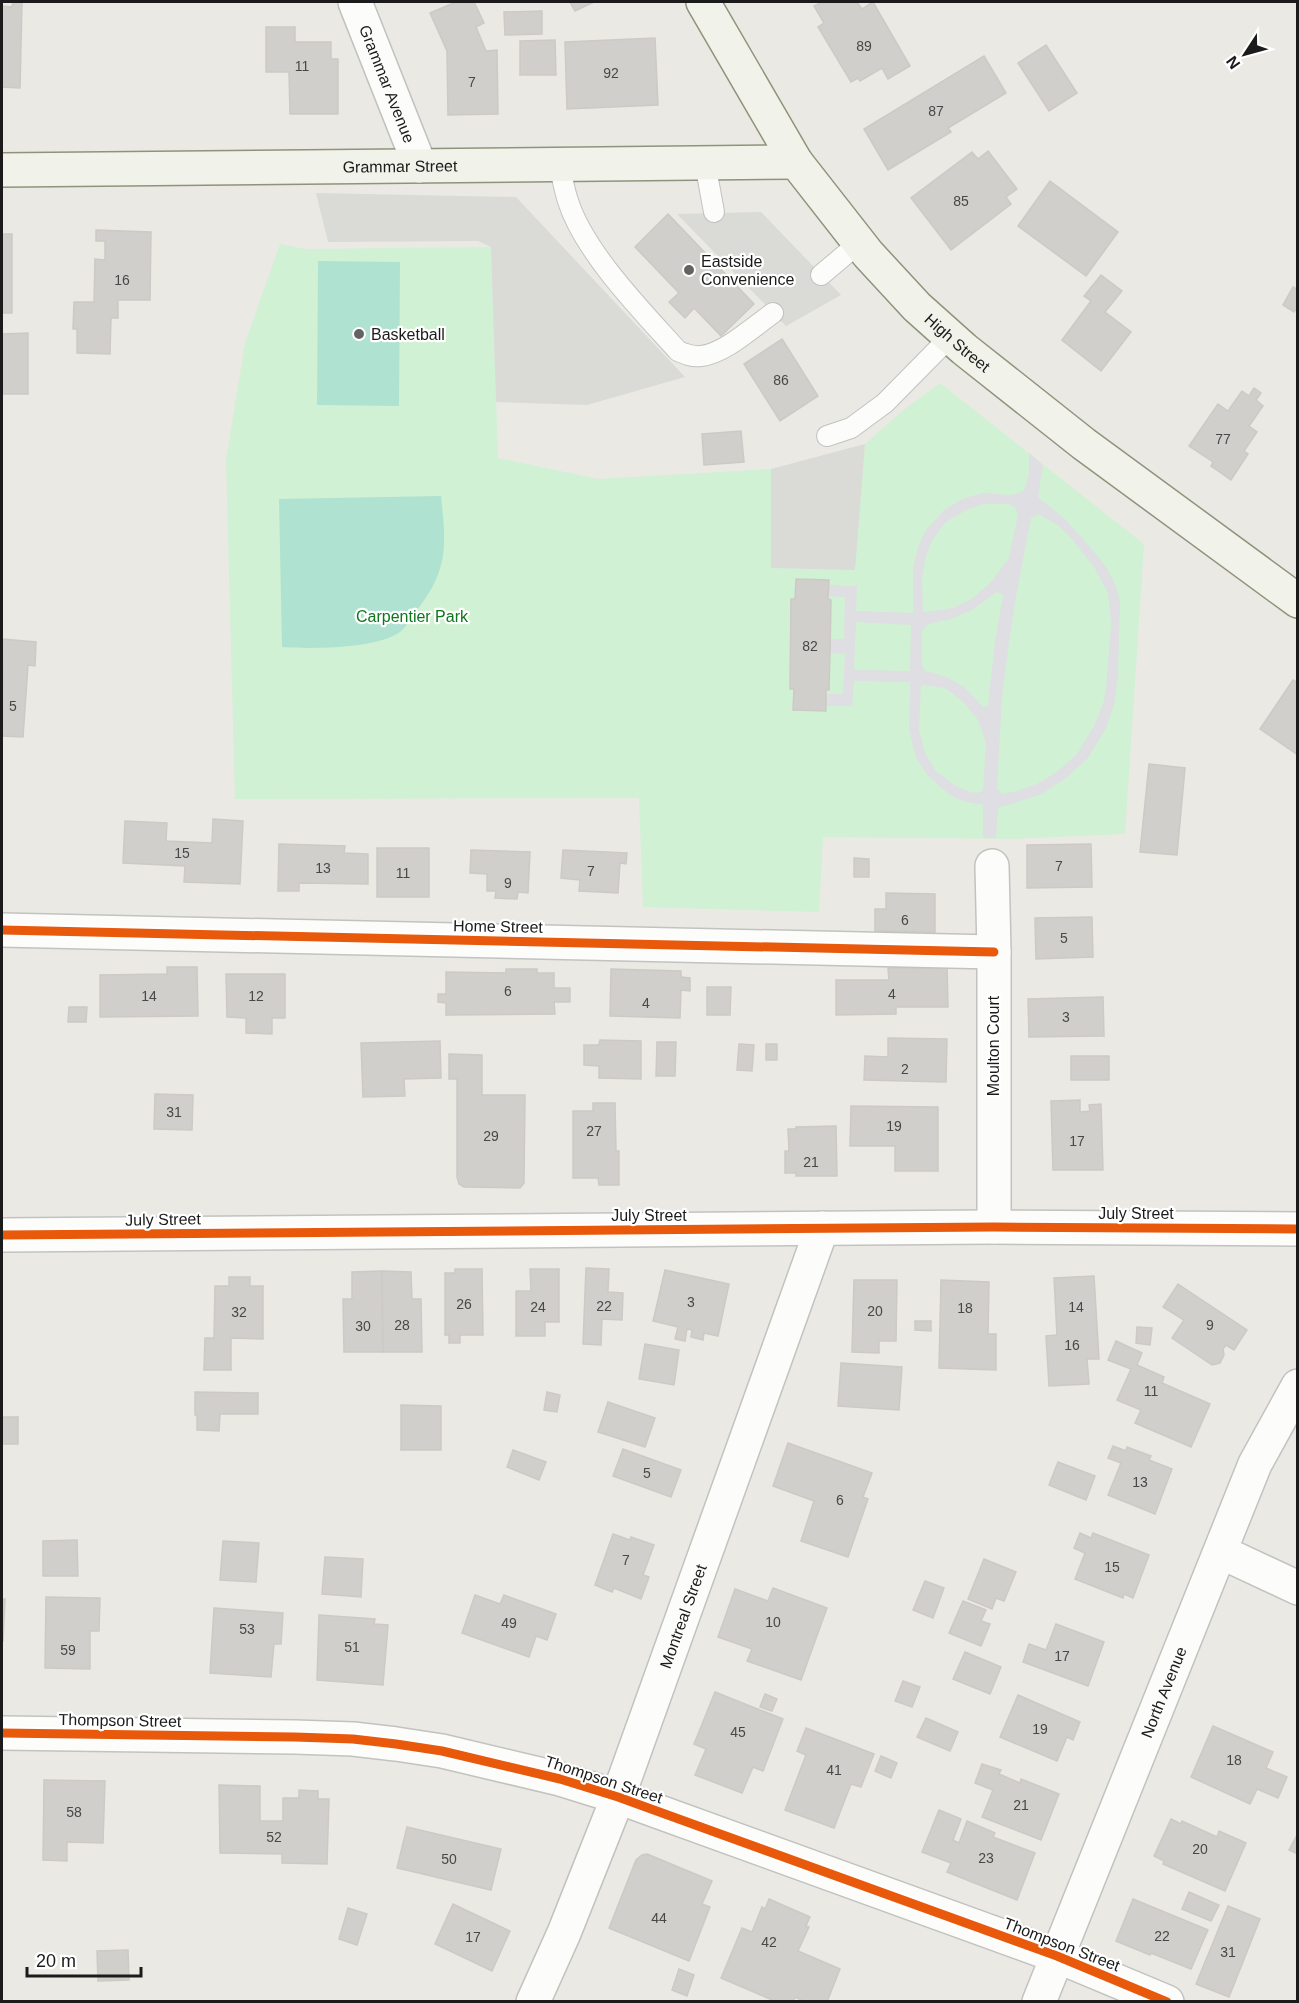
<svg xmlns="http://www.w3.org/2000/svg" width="1299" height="2003" viewBox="0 0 1299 2003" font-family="Helvetica,sans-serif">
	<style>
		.park { fill: #d1f1d4 }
		.pitch { fill: #afe2d0 }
		.parking { fill: #dadad7 }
		.plaza { fill: #dfdee3; fill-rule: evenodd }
		.building { fill: #d0cfcb; stroke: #cdcac5; stroke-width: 1.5 }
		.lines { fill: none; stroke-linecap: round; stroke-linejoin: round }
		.lane-casing { stroke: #c2c2c0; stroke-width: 22 }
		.street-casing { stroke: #c2c2c0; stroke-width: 36 }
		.secondary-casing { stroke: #90937c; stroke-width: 36 }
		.lane { stroke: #fcfcfb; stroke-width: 20 }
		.street { stroke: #fcfcfb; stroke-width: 33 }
		.secondary { stroke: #f1f2e9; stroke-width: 33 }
		.cycleway-casing { stroke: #fff; stroke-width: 13 }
		.cycleway { stroke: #e8590c; stroke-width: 9 }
		.poi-dot { fill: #636361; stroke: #fff; stroke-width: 2 }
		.labels { text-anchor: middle; stroke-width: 4.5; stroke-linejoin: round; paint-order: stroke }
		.number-label { font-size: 14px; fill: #484847 }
		.street-label { font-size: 16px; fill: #1b1b1b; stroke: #fff }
		.poi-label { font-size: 16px; fill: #1b1b1b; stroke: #fff; text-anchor: start }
		.park-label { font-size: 16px; fill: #0c771d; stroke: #fff }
	</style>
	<rect width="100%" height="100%" fill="#eae9e4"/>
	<!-- park -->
	<polygon class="park" points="280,244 305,249 491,247 498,458 598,479 771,469 771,568 854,569 865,444 901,412 940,383 1144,544 1125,834 1011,839 823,837 819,912 643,907 639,798 235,799 226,460 245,343"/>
	<!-- pitch -->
	<g class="pitch">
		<polygon points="318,261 400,262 399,406 317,405"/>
		<path d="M 441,496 C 446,545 449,569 417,610 C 412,616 407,627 400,632 C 377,649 310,649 282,647 L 279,499 Z"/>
	</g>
	<!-- parking -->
	<g class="parking">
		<polygon points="316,193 516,197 685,377 587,405 496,402 491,247 478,241 328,242"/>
		<polygon points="761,212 841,295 786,326 677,214"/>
		<polygon points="865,444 855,570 771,568 771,469"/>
	</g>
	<!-- plaza -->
	<path class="plaza" d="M 1029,453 L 1043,465 L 1038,497 L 1066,520 L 1094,552 L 1106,567 L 1116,586 L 1120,602 L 1118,675 L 1114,705 L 1106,728 L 1088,758 L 1066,778 L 1042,794 L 998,808 L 996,838 L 983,838 L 983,805 L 962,801 L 950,795 L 928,776 L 916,758 L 909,730 L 910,682 L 854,681 L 852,706 L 826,706 L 826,694 L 843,694 L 845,654 L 830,653 L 830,639 L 844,639 L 845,597 L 828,596 L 828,585 L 857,586 L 856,611 L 913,613 L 913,569 L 918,547 L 926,530 L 944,510 L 962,499 L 983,493 L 1010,495 L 1020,493 L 1025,489 L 1029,473 ZM 984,504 L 1009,504 L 1015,507 L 1018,515 L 1009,558 L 991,582 L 973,598 L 953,608 L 923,612 L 922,578 L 926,556 L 932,541 L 944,524 L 952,518 L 967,510 ZM 1039,514 L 1059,526 L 1071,538 L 1094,567 L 1108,593 L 1111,624 L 1106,689 L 1104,701 L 1094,726 L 1077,754 L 1058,771 L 1037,784 L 1017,791 L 1002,794 L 997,788 L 1002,696 L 1009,642 L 1017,591 L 1031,518 ZM 997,592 L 1003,595 L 995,641 L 988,706 L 983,707 L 965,688 L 954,681 L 944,676 L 925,671 L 922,665 L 922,631 L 928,624 L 951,619 L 972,610 ZM 856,622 L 911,625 L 910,671 L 854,670 ZM 921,685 L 945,688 L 962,701 L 976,717 L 981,727 L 986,744 L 983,791 L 977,793 L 970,792 L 954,785 L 936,771 L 925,753 L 919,730 Z"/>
	<!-- building -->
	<g class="building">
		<polygon points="13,2 22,2 20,88 2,87 2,6 12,7"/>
		<polygon points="456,2 474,2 484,23 476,27 486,51 497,50 498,114 448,115 447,51 430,13"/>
		<polygon points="570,2 594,2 575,11"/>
		<polygon points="822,2 857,2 862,9 873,2 910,66 888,79 882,68 860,81 858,78 851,82 818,27 824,23 814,6"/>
		<polygon points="542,11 542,34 505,35 504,12"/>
		<polygon points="266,27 295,27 295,42 331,42 331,59 338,59 338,114 290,114 289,72 266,72"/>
		<polygon points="655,38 658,105 567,109 565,42"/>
		<polygon points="555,40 556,75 520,75 520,41"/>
		<polygon points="1046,45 1077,93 1049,111 1018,63"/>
		<polygon points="984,56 1006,93 948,128 951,132 888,170 864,129"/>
		<polygon points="988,151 1017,189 1006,197 1011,204 951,250 911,198 972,152 978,159"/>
		<polygon points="1050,181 1118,232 1086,276 1018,226"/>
		<polygon points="668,214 754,304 721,336 694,308 685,318 669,302 679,293 635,247"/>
		<polygon points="96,230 151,232 150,300 118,300 118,318 111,318 110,354 77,353 77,329 73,329 74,302 94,302 95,259 105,260 105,241 96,241"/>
		<rect x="2" y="234" width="10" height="79"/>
		<polygon points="1101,275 1122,291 1105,312 1131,332 1101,371 1062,340 1091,301 1084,296"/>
		<polygon points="1293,287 1298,290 1298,306 1294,312 1283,305"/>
		<polygon points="28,333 28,394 2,394 2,334"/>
		<polygon points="782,339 818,396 780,421 744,364"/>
		<polygon points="1254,388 1261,393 1256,400 1263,406 1249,426 1257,432 1244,451 1248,454 1231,480 1211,466 1213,462 1189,446 1218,404 1228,411 1242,391 1249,396"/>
		<polygon points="741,431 744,462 704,465 702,434"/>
		<polygon points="796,579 829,580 828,599 831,600 830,653 829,690 826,690 826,711 793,710 794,689 790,689 791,599 795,599"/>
		<polygon points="2,639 36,642 35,666 28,665 23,737 2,736 3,663 2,663"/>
		<polygon points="1293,680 1298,683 1298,755 1260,729"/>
		<polygon points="1149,764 1185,768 1177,855 1140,852"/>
		<polygon points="213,819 243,821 240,884 184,882 185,866 123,863 125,821 167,823 166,841 212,843"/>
		<polygon points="279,844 345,846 344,853 368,854 368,884 299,883 299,891 278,891"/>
		<polygon points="1091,844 1092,887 1027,888 1027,845"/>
		<rect x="377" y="848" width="52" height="49"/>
		<polygon points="471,850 530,852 528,893 518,892 517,899 495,898 496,891 487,891 487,874 470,873"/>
		<polygon points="563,850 627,853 626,864 620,863 618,893 579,891 580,880 561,878"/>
		<polygon points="854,858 869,859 869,877 854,877"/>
		<polygon points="886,893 935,894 935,932 875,931 875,909 886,909"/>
		<polygon points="1092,917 1093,957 1036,959 1035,918"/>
		<polygon points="167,967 197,967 198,1016 100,1017 100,975 167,974"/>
		<polygon points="947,967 948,1007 896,1007 896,1014 836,1015 836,980 889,980 888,968"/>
		<polygon points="506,969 537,969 537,973 554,973 554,988 570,988 570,1002 554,1002 555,1014 446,1015 446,1003 438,1002 438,994 446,994 446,972 506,973"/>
		<polygon points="611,969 681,971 681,977 690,978 690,991 681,990 680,1018 610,1016"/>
		<polygon points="226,974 285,974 285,1018 272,1018 272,1034 246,1033 246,1018 227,1017"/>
		<polygon points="707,987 731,987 730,1015 707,1015"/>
		<polygon points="1103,997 1104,1036 1029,1037 1028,999"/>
		<polygon points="69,1007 87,1007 86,1022 68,1022"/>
		<polygon points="888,1038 947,1039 946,1082 864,1080 865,1056 888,1057"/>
		<polygon points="600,1040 641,1041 641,1079 599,1078 599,1066 584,1065 584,1045 599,1045"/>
		<polygon points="440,1041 441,1078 404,1079 405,1096 363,1097 361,1043"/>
		<polygon points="657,1042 676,1042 675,1076 656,1076"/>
		<polygon points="739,1044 754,1045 752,1071 737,1070"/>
		<rect x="766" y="1044" width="11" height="16"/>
		<polygon points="449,1054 482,1055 482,1095 525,1095 524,1183 520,1188 464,1187 459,1184 457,1177 457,1079 449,1079"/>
		<rect x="1071" y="1056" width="38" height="24"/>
		<polygon points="155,1094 193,1095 192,1130 154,1129"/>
		<polygon points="1080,1100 1080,1112 1090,1111 1089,1105 1101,1104 1103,1170 1053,1170 1051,1101"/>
		<polygon points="593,1103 615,1103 616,1151 619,1151 619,1185 599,1185 598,1178 573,1178 573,1111 593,1111"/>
		<polygon points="851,1106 938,1107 938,1171 895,1171 895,1146 850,1146"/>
		<polygon points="836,1126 837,1176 796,1176 796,1173 785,1173 785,1151 789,1151 788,1129 796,1129 796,1127"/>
		<polygon points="586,1268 609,1269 608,1292 623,1293 622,1320 602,1319 601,1345 583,1344"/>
		<polygon points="455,1269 482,1269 483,1335 460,1335 460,1343 449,1343 449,1335 445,1335 445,1273 455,1273"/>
		<polygon points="530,1269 559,1269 559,1322 545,1322 545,1336 516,1336 516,1291 531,1291"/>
		<polygon points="665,1270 729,1284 718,1336 704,1333 703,1340 691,1337 692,1330 687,1329 685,1341 675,1339 678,1327 653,1321"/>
		<polygon points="382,1271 383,1352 344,1352 343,1299 352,1299 352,1272"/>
		<polygon points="382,1271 411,1272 412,1299 421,1299 422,1352 383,1352"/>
		<polygon points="1094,1276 1099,1359 1087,1359 1089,1384 1049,1386 1046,1336 1057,1335 1054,1278"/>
		<polygon points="229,1277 250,1277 250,1286 263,1286 263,1339 231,1338 231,1370 204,1370 205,1338 214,1338 215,1286 229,1286"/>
		<polygon points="854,1280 897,1280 896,1341 879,1341 879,1353 852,1352"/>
		<polygon points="941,1280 989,1282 988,1334 996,1334 996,1370 939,1368"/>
		<polygon points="1178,1284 1247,1330 1234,1350 1226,1345 1223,1349 1224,1355 1220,1363 1212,1365 1172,1338 1184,1320 1163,1307"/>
		<polygon points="915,1321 931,1321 931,1331 915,1330"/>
		<polygon points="1137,1327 1152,1328 1150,1345 1136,1343"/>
		<polygon points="1116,1341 1142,1353 1137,1365 1164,1377 1162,1383 1210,1404 1191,1447 1135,1423 1141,1410 1117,1400 1131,1369 1108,1360"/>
		<polygon points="645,1344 679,1350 674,1385 639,1379"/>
		<polygon points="841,1363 902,1367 899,1410 838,1406"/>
		<polygon points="195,1392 258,1393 258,1414 220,1414 219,1431 197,1430 197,1415 195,1415"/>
		<polygon points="547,1392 560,1395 557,1412 544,1410"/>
		<polygon points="608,1402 655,1418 645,1447 598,1432"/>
		<polygon points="401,1405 441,1406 441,1450 401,1450"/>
		<rect x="2" y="1417" width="16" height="27"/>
		<polygon points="788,1443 872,1473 863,1497 868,1499 848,1557 801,1541 814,1501 773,1486"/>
		<polygon points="1113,1446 1126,1451 1127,1447 1151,1456 1149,1460 1172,1469 1155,1514 1108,1495 1121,1463 1108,1458"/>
		<polygon points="623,1449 681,1470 671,1497 613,1476"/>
		<polygon points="513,1450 546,1462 539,1480 507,1467"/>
		<polygon points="1058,1462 1095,1476 1086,1500 1049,1485"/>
		<polygon points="1080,1533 1091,1538 1093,1533 1149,1555 1133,1598 1124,1594 1123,1598 1075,1579 1085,1553 1074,1548"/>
		<polygon points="613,1534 630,1540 631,1537 654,1545 643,1575 649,1577 641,1599 614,1588 612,1592 595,1585"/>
		<polygon points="77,1540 78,1576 43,1576 43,1541"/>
		<polygon points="223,1541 259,1543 256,1582 220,1580"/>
		<polygon points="325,1557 363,1559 361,1597 322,1594"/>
		<polygon points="984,1559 1016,1572 1004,1601 996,1598 992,1609 968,1599"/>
		<polygon points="925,1581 944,1588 933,1618 913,1610"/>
		<polygon points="773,1588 827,1608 801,1680 747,1661 752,1649 718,1637 735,1589 768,1601"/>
		<polygon points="475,1595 500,1604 504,1595 556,1614 547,1640 536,1636 529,1657 462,1633"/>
		<polygon points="46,1597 100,1598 99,1631 90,1631 90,1669 45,1668"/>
		<polygon points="2,1599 5,1599 3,1641 2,1641"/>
		<polygon points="963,1601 986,1610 981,1621 990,1624 981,1646 949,1633"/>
		<polygon points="214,1608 283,1613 281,1644 274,1644 271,1677 210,1673"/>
		<polygon points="319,1615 375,1619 374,1624 388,1625 383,1685 317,1680"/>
		<polygon points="1056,1624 1104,1642 1088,1686 1023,1662 1029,1644 1046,1650"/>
		<polygon points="965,1652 1001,1667 990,1694 953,1679"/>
		<polygon points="903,1681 920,1687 912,1707 895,1701"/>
		<polygon points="715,1692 783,1719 763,1771 753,1767 742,1793 695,1775 706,1749 694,1744"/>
		<polygon points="765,1694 777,1699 772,1711 760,1707"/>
		<polygon points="1018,1695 1080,1722 1073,1740 1067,1737 1057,1761 1000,1737"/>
		<polygon points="926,1718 958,1732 950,1751 917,1737"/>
		<polygon points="1213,1726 1273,1752 1266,1768 1287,1777 1278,1798 1257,1789 1250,1804 1191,1777"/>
		<polygon points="806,1728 874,1754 861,1787 851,1784 834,1828 785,1810 806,1755 797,1751"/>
		<polygon points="881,1756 897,1763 891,1778 875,1771"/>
		<polygon points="982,1764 1001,1770 999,1774 1020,1783 1021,1779 1059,1794 1041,1840 982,1817 993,1790 975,1783"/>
		<polygon points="44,1780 105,1781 103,1843 67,1842 67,1861 43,1860"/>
		<polygon points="219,1785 260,1786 260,1821 283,1821 283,1798 299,1798 299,1790 318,1791 318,1799 329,1799 327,1864 282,1863 282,1854 220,1853"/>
		<polygon points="939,1810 961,1819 953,1840 959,1843 967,1821 995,1833 993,1837 1035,1853 1017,1900 947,1872 951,1863 922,1852"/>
		<polygon points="1171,1819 1181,1824 1182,1821 1217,1837 1219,1831 1246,1843 1225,1891 1163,1864 1164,1861 1154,1856"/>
		<polygon points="407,1827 501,1849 491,1890 397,1868"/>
		<polygon points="1298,1833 1298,1854 1289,1850"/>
		<polygon points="647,1854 712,1881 702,1904 710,1907 689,1961 609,1928 636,1860 642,1855"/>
		<polygon points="1189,1892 1219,1905 1211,1921 1182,1909"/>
		<polygon points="769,1899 810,1917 806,1926 809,1927 798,1951 840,1969 827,2002 805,2002 795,1997 793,2002 777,2002 721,1978 742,1928 752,1932 762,1907 765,1909"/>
		<polygon points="1133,1899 1208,1930 1191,1969 1151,1953 1150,1955 1116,1941"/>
		<polygon points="453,1904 510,1931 492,1971 435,1944"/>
		<polygon points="1228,1906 1260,1919 1229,1997 1196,1984"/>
		<polygon points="348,1908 367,1914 357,1945 339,1939"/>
		<polygon points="128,1950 129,1980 98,1981 97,1951"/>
		<polygon points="679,1969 694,1975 687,1996 672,1990"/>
	</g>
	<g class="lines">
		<defs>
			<g id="lane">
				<polyline points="705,163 714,212"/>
				<path d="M 559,164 C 562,176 564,189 568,201 C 584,252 642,311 678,351 C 685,354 692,357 701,356 C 724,354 753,327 773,313"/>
				<polyline points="821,275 859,243"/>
				<polyline points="827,436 851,428 885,403 950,337"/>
			</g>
			<g id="street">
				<path id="s1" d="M 355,2 L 420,166"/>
				<polyline points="992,866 994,952 994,1227"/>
				<polyline points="2,930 994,952"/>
				<polyline points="2,1235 994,1227 1298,1229"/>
				<polyline points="1221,1552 1298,1588"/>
				<polyline points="2,1733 295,1737 353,1739 396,1744 442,1751 560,1779 618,1797 1057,1956 1167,2002"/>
				<path id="s2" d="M 533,2002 L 564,1933 L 618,1797 L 822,1228"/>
				<path id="s3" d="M 1039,2002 L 1255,1464 L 1298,1386"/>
			</g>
			<g id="secondary">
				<path id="s4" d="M 703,2 L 796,162 L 868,254 L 917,307 L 964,349 L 1084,444 L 1298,601"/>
				<path id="s5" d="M 2,170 L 796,162"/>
			</g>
		</defs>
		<!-- lane casing -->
		<use href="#lane" class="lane-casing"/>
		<!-- street casing -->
		<use href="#street" class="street-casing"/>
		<!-- secondary casing -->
		<use href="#secondary" class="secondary-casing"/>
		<!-- lane -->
		<use href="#lane" class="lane"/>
		<!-- street -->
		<use href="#street" class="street"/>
		<!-- secondary -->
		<use href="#secondary" class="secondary"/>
		<defs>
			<g id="cycleway">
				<polyline points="2,930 994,952"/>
				<polyline points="2,1235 994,1227 1298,1229"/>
				<polyline points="2,1733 295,1737 353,1739 396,1744 442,1751 560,1779 618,1797 1057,1956 1167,2002"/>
			</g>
		</defs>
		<!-- cycleway casing -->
		<use href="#cycleway" class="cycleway-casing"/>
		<!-- cycleway -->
		<use href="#cycleway" class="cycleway"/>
	</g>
	<!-- markers -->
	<g class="poi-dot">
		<circle cx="689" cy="270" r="6"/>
		<circle cx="359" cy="334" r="6"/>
	</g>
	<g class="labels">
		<!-- number labels -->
		<g class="number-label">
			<text x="864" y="51">89</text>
			<text x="302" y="71">11</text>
			<text x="611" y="78">92</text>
			<text x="472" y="87">7</text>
			<text x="936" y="116">87</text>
			<text x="961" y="206">85</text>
			<text x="122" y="285">16</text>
			<text x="781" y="385">86</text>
			<text x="1223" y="444">77</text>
			<text x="810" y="651">82</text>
			<text x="13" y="711">5</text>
			<text x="182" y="858">15</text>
			<text x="1059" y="871">7</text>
			<text x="323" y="873">13</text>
			<text x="591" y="876">7</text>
			<text x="403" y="878">11</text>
			<text x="508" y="888">9</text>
			<text x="905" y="925">6</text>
			<text x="1064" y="943">5</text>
			<text x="508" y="996">6</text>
			<text x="892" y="999">4</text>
			<text x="149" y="1001">14</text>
			<text x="256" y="1001">12</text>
			<text x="646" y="1008">4</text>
			<text x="1066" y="1022">3</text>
			<text x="905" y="1074">2</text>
			<text x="174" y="1117">31</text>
			<text x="894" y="1131">19</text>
			<text x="594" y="1136">27</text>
			<text x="491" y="1141">29</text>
			<text x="1077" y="1146">17</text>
			<text x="811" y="1167">21</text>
			<text x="691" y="1307">3</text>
			<text x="464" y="1309">26</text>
			<text x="604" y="1311">22</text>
			<text x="538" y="1312">24</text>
			<text x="1076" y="1312">14</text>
			<text x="965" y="1313">18</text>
			<text x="875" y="1316">20</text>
			<text x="239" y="1317">32</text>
			<text x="402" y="1330">28</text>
			<text x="1210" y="1330">9</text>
			<text x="363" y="1331">30</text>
			<text x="1072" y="1350">16</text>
			<text x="1151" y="1396">11</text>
			<text x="647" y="1478">5</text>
			<text x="1140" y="1487">13</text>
			<text x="840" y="1505">6</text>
			<text x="626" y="1565">7</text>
			<text x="1112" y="1572">15</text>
			<text x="773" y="1627">10</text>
			<text x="509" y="1628">49</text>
			<text x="247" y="1634">53</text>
			<text x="352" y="1652">51</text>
			<text x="68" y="1655">59</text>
			<text x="1062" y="1661">17</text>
			<text x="1040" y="1734">19</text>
			<text x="738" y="1737">45</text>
			<text x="1234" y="1765">18</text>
			<text x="834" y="1775">41</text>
			<text x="1021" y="1810">21</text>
			<text x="74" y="1817">58</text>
			<text x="274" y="1842">52</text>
			<text x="1200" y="1854">20</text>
			<text x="986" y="1863">23</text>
			<text x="449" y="1864">50</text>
			<text x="659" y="1923">44</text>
			<text x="1162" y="1941">22</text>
			<text x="473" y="1942">17</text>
			<text x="769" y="1947">42</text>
			<text x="1228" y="1957">31</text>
		</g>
		<!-- street labels -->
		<g class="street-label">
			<text dy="6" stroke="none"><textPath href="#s1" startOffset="88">Grammar Avenue</textPath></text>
			<text dy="6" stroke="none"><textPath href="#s5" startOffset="398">Grammar Street</textPath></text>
			<text dy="6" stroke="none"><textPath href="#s4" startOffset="428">High Street</textPath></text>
			<text transform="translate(498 926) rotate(1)" y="6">Home Street</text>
			<text transform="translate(993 1046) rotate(-90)" y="6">Moulton Court</text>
			<text x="1136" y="1219">July Street</text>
			<text x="649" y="1221">July Street</text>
			<text transform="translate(163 1219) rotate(-1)" y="6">July Street</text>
			<text dy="6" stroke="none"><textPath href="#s2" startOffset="414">Montreal Street</textPath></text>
			<text dy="6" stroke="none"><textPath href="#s3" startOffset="334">North Avenue</textPath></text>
			<text transform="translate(120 1720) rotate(1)" y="6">Thompson Street</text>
			<text transform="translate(604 1779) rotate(18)" y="6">Thompson Street</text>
			<text transform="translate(1062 1944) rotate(21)" y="6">Thompson Street</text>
		</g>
		<!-- poi labels -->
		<g class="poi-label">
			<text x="701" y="267">Eastside<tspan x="701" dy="18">Convenience</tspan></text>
			<text x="371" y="340">Basketball</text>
		</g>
		<!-- park labels -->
		<g class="park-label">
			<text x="412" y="622">Carpentier Park</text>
		</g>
	</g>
	<!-- border -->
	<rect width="1299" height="2003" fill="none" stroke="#1b1b1b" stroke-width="6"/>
	<!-- north arrow -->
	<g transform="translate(1245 54) rotate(234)" stroke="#ffffff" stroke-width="4.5" paint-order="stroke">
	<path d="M0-4.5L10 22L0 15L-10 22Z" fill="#1b1b1b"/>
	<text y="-9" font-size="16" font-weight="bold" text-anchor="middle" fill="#1b1b1b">N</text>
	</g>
	<!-- scale -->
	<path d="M27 1967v9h114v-9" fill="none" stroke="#1b1b1b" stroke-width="3"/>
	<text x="36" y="1967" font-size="18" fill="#1b1b1b" stroke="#ffffff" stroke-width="4.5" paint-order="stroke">20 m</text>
</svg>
